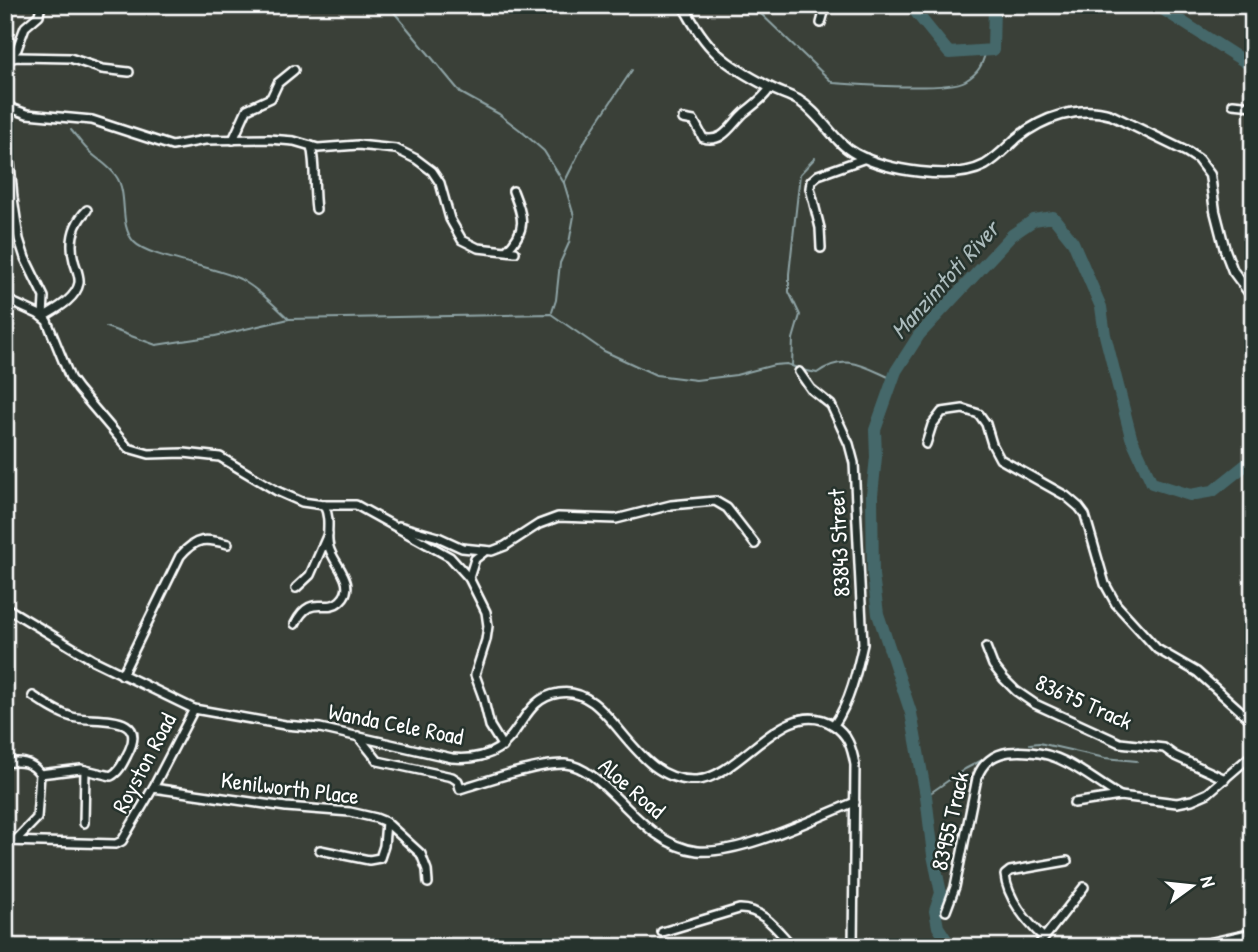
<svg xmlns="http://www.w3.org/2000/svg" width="1258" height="952" viewBox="0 0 1258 952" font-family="'Patrick Hand',sans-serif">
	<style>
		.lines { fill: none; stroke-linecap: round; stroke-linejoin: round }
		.stream { stroke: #8fa4a6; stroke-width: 2 }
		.river { stroke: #45686b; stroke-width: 12 }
		.minor-casing { stroke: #fff; stroke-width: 12 }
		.tertiary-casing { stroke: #fff; stroke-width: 13 }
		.minor { stroke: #26332d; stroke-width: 7 }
		.tertiary { stroke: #26332d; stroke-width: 8 }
		.labels { text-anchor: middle; stroke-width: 5; stroke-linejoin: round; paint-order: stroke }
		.street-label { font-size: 23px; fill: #fff; stroke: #26332d }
		.water-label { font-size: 24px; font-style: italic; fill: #abbbbc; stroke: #26332d }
	</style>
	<rect width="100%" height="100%" fill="#3a4038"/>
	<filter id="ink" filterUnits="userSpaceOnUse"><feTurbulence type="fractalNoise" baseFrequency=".0143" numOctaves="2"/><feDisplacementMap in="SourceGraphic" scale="14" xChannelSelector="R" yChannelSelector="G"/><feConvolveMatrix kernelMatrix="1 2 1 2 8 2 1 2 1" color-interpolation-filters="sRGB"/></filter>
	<g filter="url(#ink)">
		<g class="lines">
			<!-- stream -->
			<g class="stream">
				<polyline points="388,5 461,93 499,114 520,130 544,151 564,183 574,216 569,243 560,263 556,300 552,312"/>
				<path d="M 750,5 L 757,10 L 833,83 C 858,85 947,91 965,81 C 979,73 982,65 986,51"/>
				<path d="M 71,130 C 78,138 84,148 92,154 C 100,161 110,167 116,176 C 129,194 118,225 134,242 C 149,258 215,266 240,279 C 258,289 274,305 289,319"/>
				<polyline points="564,183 586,139 632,70"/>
				<polyline points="106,327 156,345 215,336 289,319 551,314 604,351 656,375 696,380 736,375 774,365 787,364 797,368"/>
				<polyline points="792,366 793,339 800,315 789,292 789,274 800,174 815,158"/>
				<path d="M 802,370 L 817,373 C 846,352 865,367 893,379"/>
				<polyline points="1030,744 1039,743 1105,758 1137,761"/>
				<polyline points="1003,750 1019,746"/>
				<polyline points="926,796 965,769 988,757"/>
			</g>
			<!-- river -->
			<g class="river">
				<polyline points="910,5 949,53 993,50 994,5"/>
				<polyline points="1156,5 1253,67"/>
				<polyline points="951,947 938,927 935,911 941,893 933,855 926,796 911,713 878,614 873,575 872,495 876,457 875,430 896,371 919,335 1012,235 1034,220 1053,217 1073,242 1101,307 1105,335 1131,437 1152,483 1190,495 1213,491 1253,459"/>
			</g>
			<defs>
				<g id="minor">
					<polyline points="821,23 826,5"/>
					<polyline points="11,57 17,49 25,27 39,15 41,5"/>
					<polyline points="5,60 17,57 70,58 102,69 129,72"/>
					<polyline points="5,102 13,109 27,114 92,120 172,146 205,140 269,139 294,141 318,148 358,145 396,149 416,159 432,171 440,183 450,219 462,240 478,248 515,252"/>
					<polyline points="1233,104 1253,106"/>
					<polyline points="5,107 13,198 19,239 25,258 44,297 43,317"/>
					<path d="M 683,119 L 694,121 L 703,138 C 724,144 732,123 745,112 C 755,104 763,99 770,88"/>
					<polyline points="233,140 247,109 271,98 278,83 294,70"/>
					<path d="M 311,146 C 316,166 313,188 316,209"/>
					<polyline points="821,248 820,228 810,188 811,181 818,175 866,158"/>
					<path d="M 507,250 C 528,229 523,217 513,191"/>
					<polyline points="5,299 38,314 47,321 70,378 78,389 128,448 149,454 184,453 220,457 277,491 302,502 324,505 356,505 450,557 469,578 486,612 488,626 486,640 475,675 483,697 490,726 503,747"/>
					<path d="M 43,317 C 56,309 76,299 79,283 C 80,276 76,268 74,261 C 69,241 73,224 87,210"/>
					<path d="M 799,372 L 811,389 L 831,405 L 849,444 L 854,463 L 863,644 C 857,671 850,702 834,725"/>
					<polyline points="926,444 932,425 942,412 963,409 979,414 986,424 992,444 1000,459 1066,496 1079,507 1085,515 1105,584 1116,604 1157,649 1197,672 1253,722"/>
					<polyline points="399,526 438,537 462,548 492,551 505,546 539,524 558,517 616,519 671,505 715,501 727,508 755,544"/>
					<polyline points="469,578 475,559 484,552"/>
					<polyline points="296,588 310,575 328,534"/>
					<path d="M 5,607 L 93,660 L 194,709 L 285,725 L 320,728 L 452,758 C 527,764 511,700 559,693 C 613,684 630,784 697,780 C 741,777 785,694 833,725 C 848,734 852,748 855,765 L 853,947"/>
					<path d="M 295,624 C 311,592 325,614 340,601 C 359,584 333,564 329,547 C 325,532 332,522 324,505"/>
					<polyline points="986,647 993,665 1004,679 1016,691 1035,704 1120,743 1164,748 1175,756 1225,779"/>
					<path d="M 122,675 L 180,556 C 196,537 206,538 228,544"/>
					<path d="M 33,696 C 45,704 58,713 72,717 C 95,723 151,711 127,755 C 123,763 119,772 111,776 L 81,769 L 40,774"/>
					<path d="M 358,736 L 378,761 L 452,777 L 458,781 L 460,789 C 486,781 539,763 565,764 C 606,767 640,845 697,851 C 740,855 813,819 855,802"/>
					<path d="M 5,763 C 20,761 31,761 40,774 L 37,818 L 15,841"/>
					<polyline points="153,788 286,807 350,812 376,818 386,822 421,854 427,870 428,883"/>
					<polyline points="1074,803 1120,796 1177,803 1192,800 1208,793 1253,754"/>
					<polyline points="84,823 85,770"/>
					<polyline points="5,841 116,844 122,841 153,788 194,709"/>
					<polyline points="320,850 369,860 380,858 384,846 386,822"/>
					<path d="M 946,911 L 955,887 L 977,778 C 982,763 994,754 1009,752 C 1061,748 1079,772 1120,796"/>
					<path d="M 662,932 L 739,909 C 763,908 778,931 793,947"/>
					<path d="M 1043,937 C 1027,922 1007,898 1005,875 L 1010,871 L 1067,861"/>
					<polyline points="1037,947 1084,887"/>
					<polyline points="1190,947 1253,933"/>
				</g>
				<path id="tertiary" d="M 683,5 C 706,50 724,64 769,87 C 778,92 789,95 798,100 C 821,114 833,142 856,154 C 886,170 953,182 985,165 C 997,158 1007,147 1017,138 C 1043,117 1079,105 1111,115 L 1187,152 L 1198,159 L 1210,175 L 1215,211 L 1225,250 L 1233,271 L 1253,298"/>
			</defs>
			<!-- minor casing -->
			<use href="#minor" class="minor-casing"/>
			<!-- tertiary casing -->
			<use href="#tertiary" class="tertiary-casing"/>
			<!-- minor -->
			<use href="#minor" class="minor"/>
			<!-- tertiary -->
			<use href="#tertiary" class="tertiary"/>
		</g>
	</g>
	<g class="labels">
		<!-- street labels -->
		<g class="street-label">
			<text transform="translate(839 543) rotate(-93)" y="8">83843 Street</text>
			<text transform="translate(1084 702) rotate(24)" y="8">83675 Track</text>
			<text transform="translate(396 724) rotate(11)" y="8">Wanda Cele Road</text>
			<text transform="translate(144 763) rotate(-62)" y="8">Royston Road</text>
			<text transform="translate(290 788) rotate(7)" y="8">Kenilworth Place</text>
			<text transform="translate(632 788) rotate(41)" y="8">Aloe Road</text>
			<text transform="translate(950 821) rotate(-77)" y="8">83955 Track</text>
		</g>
		<!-- water labels -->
		<g class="water-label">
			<text transform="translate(945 280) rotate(-48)" y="8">Manzimtoti River</text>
		</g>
	</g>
	<!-- margin -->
	<rect width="1258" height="952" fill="none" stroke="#26332d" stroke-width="28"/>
	<rect x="14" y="14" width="1230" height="924" fill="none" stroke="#fff" stroke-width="2.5" filter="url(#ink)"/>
	<!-- north arrow -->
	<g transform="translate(1192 886) rotate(75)" stroke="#26332d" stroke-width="5" paint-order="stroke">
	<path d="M0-5L12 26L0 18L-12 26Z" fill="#ffffff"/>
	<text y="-10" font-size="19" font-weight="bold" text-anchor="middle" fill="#ffffff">N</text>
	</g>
</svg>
